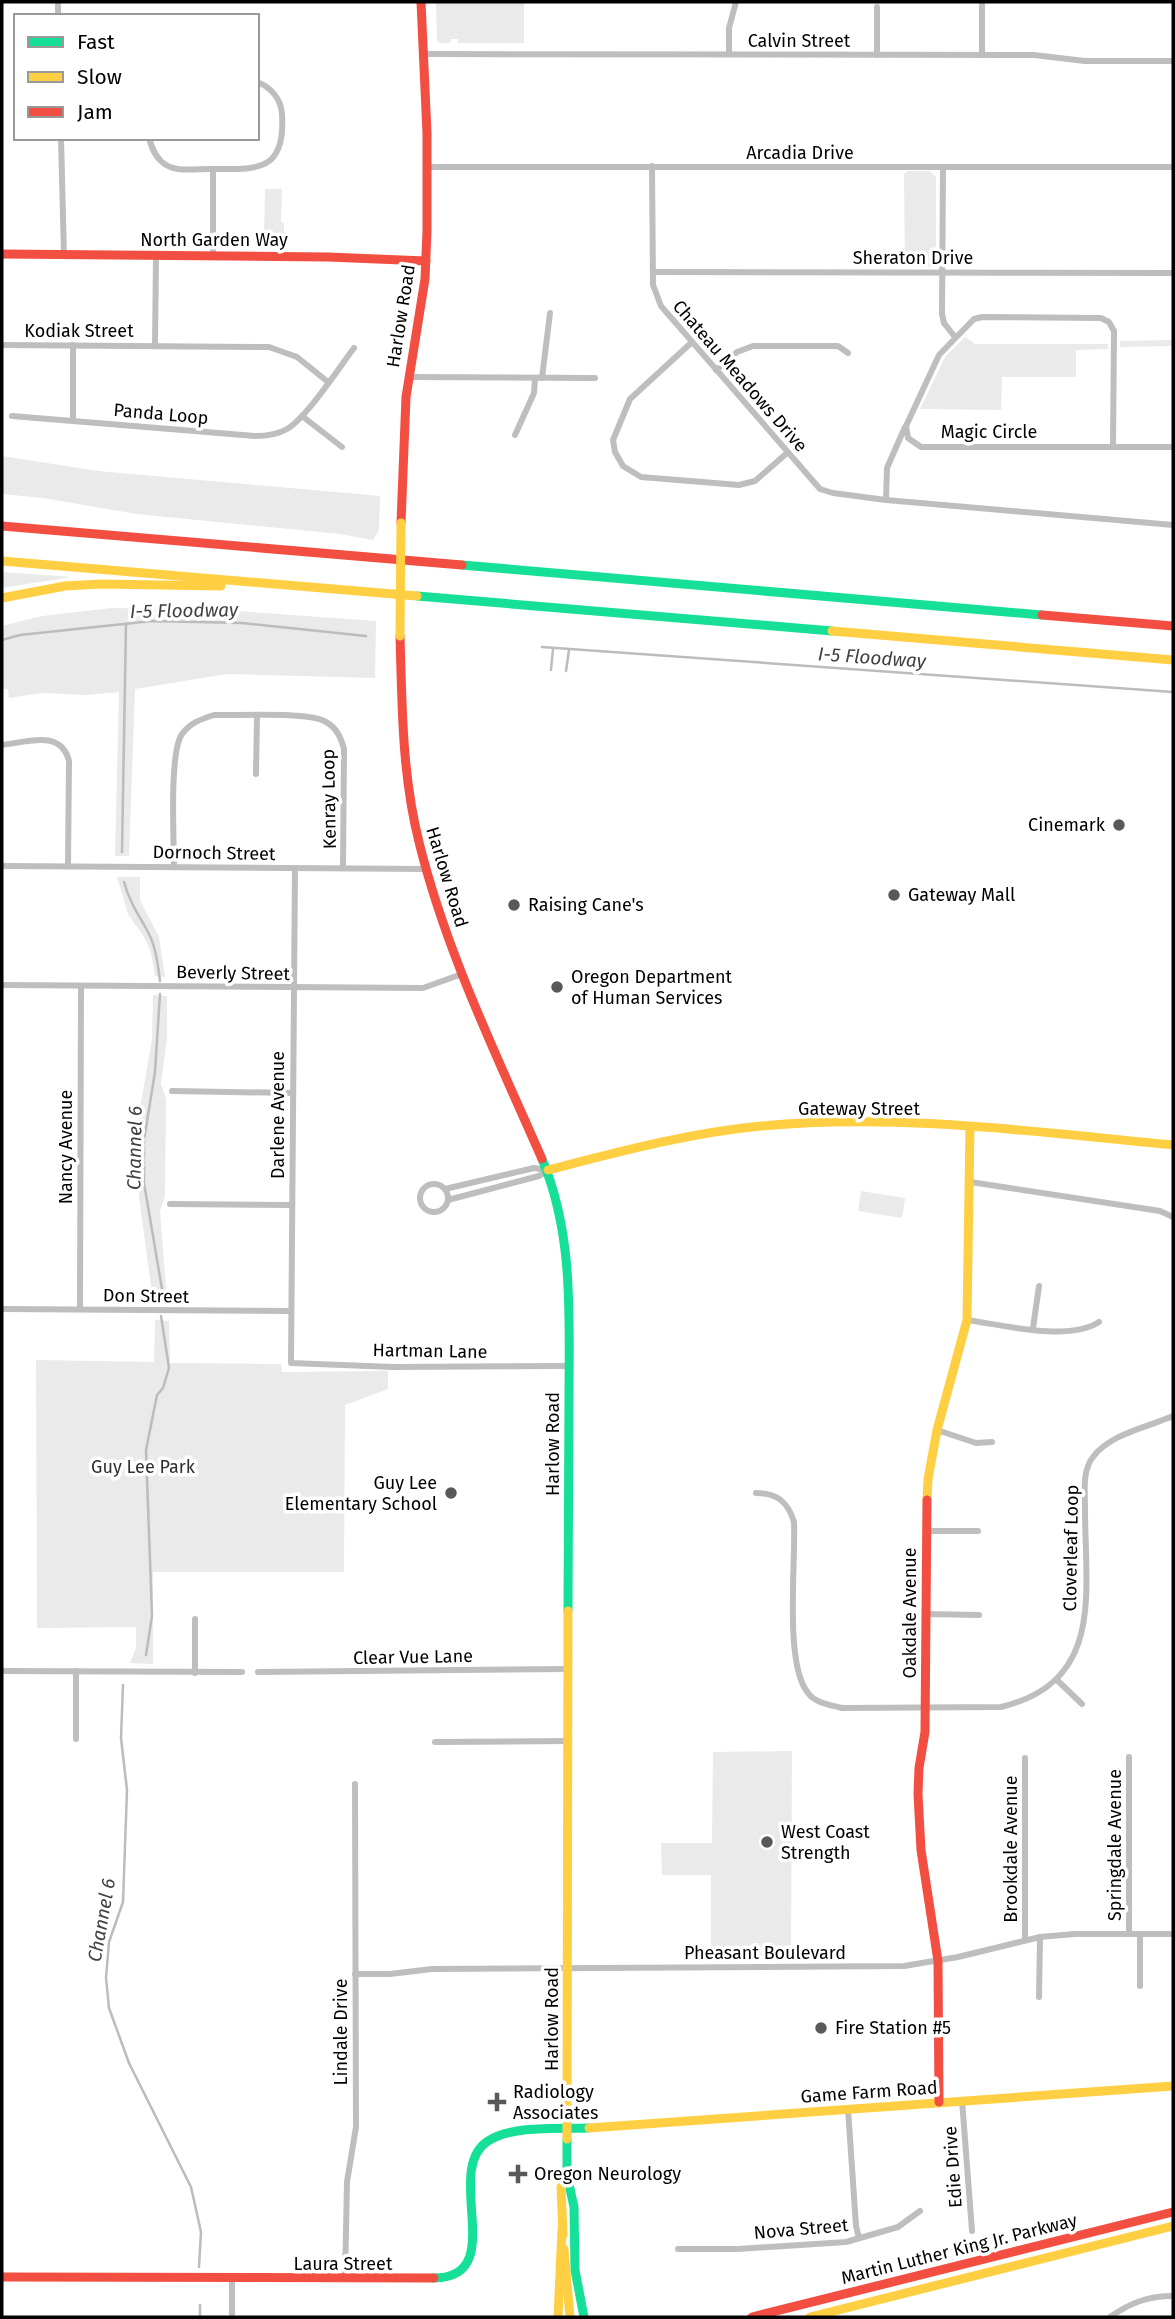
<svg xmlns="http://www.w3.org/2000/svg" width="1175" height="2319" viewBox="0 0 1175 2319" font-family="'Fira Sans',sans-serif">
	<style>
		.green { fill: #eaeaea }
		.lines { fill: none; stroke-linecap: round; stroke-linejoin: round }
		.stream { stroke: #bcbcbc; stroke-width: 2.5 }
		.street { stroke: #bebebe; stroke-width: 6 }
		.fast { stroke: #16e098; stroke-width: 9 }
		.slow { stroke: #ffcf43; stroke-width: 9 }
		.jam { stroke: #f24e42; stroke-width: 9 }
		.slow-bridge { stroke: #ffcf43; stroke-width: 9 }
		.poi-dot { fill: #595959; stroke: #fff; stroke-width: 2.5 }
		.labels { text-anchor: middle; stroke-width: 7; stroke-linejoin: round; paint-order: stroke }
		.street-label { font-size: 18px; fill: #000; stroke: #fff }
		.poi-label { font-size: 18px; fill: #000; stroke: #fff; text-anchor: start }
		.park-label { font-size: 18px; fill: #2f2f2f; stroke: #fff }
		.water-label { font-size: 19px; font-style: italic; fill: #404040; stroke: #fff }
	</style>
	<rect width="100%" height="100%" fill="#fff"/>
	<!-- green -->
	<g class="green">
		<polygon points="436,2 524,2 524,43 458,43 458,39 451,39 450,43 440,43 437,40"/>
		<polygon points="907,171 930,171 936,177 936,259 930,267 905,267 904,174"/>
		<polygon points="265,189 282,189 281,222 284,223 284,233 281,233 281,241 264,242"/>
		<polygon points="965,337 975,344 1108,344 1108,349 1076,350 1076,377 1002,377 1001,410 920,409 945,357"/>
		<polygon points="1173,340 1173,346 1120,347 1120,341"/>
		<polygon points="2,456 98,471 380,496 379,530 373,540 340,534 136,514 43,498 2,494"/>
		<polygon points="2,572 72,577 2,588"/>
		<polygon points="112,608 224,610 376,621 375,678 227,674 135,689 129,856 115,856 119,692 86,695 42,693 9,698 8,689 2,689 2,626 42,616"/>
		<polygon points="117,877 140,877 140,900 159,937 165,977 155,976 151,953 144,937 128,914"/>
		<polygon points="153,995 167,996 167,1037 161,1084 166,1099 165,1196 160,1211 167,1301 153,1301 139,1197 136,1131 152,1039"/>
		<polygon points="861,1191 905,1198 902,1218 858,1211"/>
		<polygon points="155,1320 169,1321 170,1363 281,1364 282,1372 388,1371 388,1389 345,1405 344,1572 153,1572 153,1664 130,1663 136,1648 136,1627 37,1628 36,1360 154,1362"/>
		<polygon points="792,1751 791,1956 711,1957 711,1875 662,1875 661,1843 712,1843 713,1752"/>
	</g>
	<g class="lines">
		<!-- stream -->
		<g class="stream">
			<polyline points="2,640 20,635 152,621 242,623 366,636"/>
			<polyline points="542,647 1173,692"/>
			<polyline points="551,670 553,649"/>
			<polyline points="566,671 569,650"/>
			<polyline points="122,852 126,624"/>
			<path d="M 124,882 C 130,903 138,914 148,932 C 156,947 158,965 160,981"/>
			<polyline points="160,994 155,1072 144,1140 144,1183 162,1289 161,1303"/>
			<polyline points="146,1655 152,1616 146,1450 157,1395 163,1388 169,1368 161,1316"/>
			<polyline points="123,1685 121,1738 127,1790 123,1902 109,1942 106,1978 109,2008 129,2063 191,2187 201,2232 199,2267"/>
			<polyline points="200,2317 200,2305"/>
		</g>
		<!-- street -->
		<g class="street">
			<polyline points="58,2 58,16"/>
			<polyline points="877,7 877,55"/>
			<polyline points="424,54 1034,55 1085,61 1173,61"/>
			<polyline points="729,54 729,28 736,2"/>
			<polyline points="982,55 982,2"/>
			<polyline points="61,138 64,255"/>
			<path d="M 149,138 C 152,149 156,159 166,165 C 178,172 195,169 209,169 C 255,169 286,174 282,114 C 281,99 271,87 257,82"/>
			<polyline points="652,166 653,285 661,306 820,489 833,493 886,500"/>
			<polyline points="427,167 1173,167"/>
			<polyline points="943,167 942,314 944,323 955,337"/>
			<polyline points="213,169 213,256"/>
			<polyline points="653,272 1173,273"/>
			<polyline points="691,343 630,399 613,440 615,452 623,466 641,477 739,485 755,481 787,453"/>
			<polyline points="2,345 269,347 297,357 328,382"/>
			<polyline points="155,346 156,256"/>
			<polyline points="716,370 737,352 753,346 838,346 848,353"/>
			<polyline points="408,377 595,378"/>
			<polyline points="542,378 550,313"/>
			<path d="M 12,416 L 255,436 C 266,436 277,435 287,429 C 307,417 338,369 354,348"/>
			<polyline points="302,416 342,447"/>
			<polyline points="73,421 73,345"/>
			<polyline points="905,427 887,468 886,500 1173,525"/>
			<polyline points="515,435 534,393 535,378"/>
			<polyline points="1113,446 1114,331 1109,322 1101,318 982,317 974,319 939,355 906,426 908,438 921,447 1173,447"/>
			<path d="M 2,745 C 27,742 61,729 69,761 L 68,866"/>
			<polyline points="256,774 257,716"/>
			<polyline points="2,866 427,869"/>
			<path d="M 174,866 C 174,840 169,753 182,734 C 190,723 201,719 214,715 C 237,716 309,711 326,722 C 337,728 341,738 344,749 L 343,868"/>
			<polyline points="295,868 291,1363 393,1367 569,1366"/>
			<polyline points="2,985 423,988 462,974"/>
			<polyline points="172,1091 292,1093"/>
			<polyline points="970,1182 1160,1211 1173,1217"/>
			<circle cx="434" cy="1198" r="14"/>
			<polyline points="445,1189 534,1168 548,1170"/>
			<polyline points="448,1200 539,1176 548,1170"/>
			<polyline points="170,1204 292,1205"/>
			<polyline points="2,1309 291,1311"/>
			<polyline points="80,1309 81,986"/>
			<path d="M 967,1320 C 1003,1325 1068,1342 1099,1322"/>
			<polyline points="1033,1328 1039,1286"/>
			<polyline points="937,1430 976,1443 992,1442"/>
			<path d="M 756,1493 C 777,1493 788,1502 794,1522 C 796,1562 784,1664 808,1693 C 815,1703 831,1705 842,1708 L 1001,1707 C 1105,1682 1085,1593 1085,1509 C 1085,1492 1082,1471 1093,1457 C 1110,1434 1148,1427 1173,1416"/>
			<polyline points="926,1531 978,1531"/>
			<polyline points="926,1614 979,1615"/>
			<polyline points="2,1671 242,1672"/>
			<polyline points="76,1671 76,1739"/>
			<polyline points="258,1672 568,1669"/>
			<polyline points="195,1673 195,1619"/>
			<polyline points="1057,1680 1082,1704"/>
			<polyline points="435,1742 568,1741"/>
			<polyline points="1129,1757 1129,1934"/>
			<polyline points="1025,1758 1025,1939"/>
			<polyline points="355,1974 390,1974 432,1969 904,1966 958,1957 1040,1937 1075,1934 1173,1934"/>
			<polyline points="1140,1986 1140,1934"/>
			<polyline points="1039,1997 1040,1937"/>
			<polyline points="962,2100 972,2231"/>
			<polyline points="848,2109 856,2226 859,2238"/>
			<polyline points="678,2249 738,2249 846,2242 898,2227 920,2211"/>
			<polyline points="345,2279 347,2182 356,2127 355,1784"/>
			<polyline points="232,2317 232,2279"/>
			<path d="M 1110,2317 C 1130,2303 1148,2296 1173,2296"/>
		</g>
		<!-- fast -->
		<g class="fast">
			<polyline points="462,565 1042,615"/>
			<polyline points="417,596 832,631"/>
			<path d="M 542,1159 C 574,1235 569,1317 569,1397 C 569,1468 568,1540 568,1611"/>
			<polyline points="567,2139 567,2175 574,2207 575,2270 584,2317"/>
			<path d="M 434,2278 C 510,2278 442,2170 488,2141 C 513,2125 559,2129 589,2128"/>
		</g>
		<!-- slow -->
		<g class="slow">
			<polyline points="2,561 417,596"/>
			<polyline points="2,598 65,586 101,584 221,586"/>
			<polyline points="832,631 1173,660"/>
			<path d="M 548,1170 C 618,1152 688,1133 761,1126 C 898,1113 1036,1132 1173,1145"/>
			<polyline points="927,1500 928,1479 937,1430 967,1320 970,1127"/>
			<polyline points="589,2128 1173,2086"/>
			<polyline points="567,2139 568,1611"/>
			<polyline points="563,2235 561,2187 567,2175"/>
			<polyline points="564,2249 570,2317"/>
			<polyline points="558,2317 562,2230"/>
			<polyline points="810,2317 1173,2226"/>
		</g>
		<!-- jam -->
		<g class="jam">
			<polyline points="2,254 328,257 426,261"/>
			<polyline points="401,523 406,397 425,279 427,231 427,133 421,2"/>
			<polyline points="2,526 462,565"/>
			<polyline points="1042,615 1173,626"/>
			<path d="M 400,636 C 402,705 402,775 419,842 C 446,952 497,1056 542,1159"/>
			<polyline points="927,1500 925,1732 919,1768 918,1794 921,1850 938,1961 939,2102"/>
			<polyline points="2,2277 434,2278"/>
			<polyline points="752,2317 1173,2212"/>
		</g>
		<!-- slow-bridge -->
		<polyline class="slow-bridge" points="400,636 401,523"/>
	</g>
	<!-- markers -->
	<g class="poi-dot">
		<circle cx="1119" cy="825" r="7"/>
		<circle cx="894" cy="895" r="7"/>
		<circle cx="514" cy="905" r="7"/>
		<circle cx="557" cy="987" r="7"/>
		<circle cx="451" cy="1493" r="7"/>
		<circle cx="767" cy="1842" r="7"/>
		<circle cx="821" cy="2028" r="7"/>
		<path d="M493.5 2091.5h7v7h7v7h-7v7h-7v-7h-7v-7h7z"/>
		<path d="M514.5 2163.5h7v7h7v7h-7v7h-7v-7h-7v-7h7z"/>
	</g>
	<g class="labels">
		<!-- street labels -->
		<g class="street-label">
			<text x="799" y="47">Calvin Street</text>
			<text x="800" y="159">Arcadia Drive</text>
			<text x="214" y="246">North Garden Way</text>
			<text x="913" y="264">Sheraton Drive</text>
			<text transform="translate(401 316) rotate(-81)" y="6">Harlow Road</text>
			<text x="79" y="337">Kodiak Street</text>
			<text transform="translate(740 376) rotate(49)" y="6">Chateau Meadows Drive</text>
			<text transform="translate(161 414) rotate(5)" y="6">Panda Loop</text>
			<text x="989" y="438">Magic Circle</text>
			<text transform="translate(329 799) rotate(-91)" y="6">Kenray Loop</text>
			<text transform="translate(214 853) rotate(1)" y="6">Dornoch Street</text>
			<text transform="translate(447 877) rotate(73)" y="6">Harlow Road</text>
			<text transform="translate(233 973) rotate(1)" y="6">Beverly Street</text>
			<text x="859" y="1115">Gateway Street</text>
			<text transform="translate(278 1115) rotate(-90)" y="6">Darlene Avenue</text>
			<text transform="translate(66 1147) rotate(-90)" y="6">Nancy Avenue</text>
			<text transform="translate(146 1296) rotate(1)" y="6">Don Street</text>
			<text transform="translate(430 1351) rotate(1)" y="6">Hartman Lane</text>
			<text transform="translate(553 1444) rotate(-90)" y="6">Harlow Road</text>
			<text transform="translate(1071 1548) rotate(-89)" y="6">Cloverleaf Loop</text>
			<text transform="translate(910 1613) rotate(-90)" y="6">Oakdale Avenue</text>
			<text transform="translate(413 1657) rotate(-1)" y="6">Clear Vue Lane</text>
			<text transform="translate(1115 1845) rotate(-90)" y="6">Springdale Avenue</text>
			<text transform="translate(1011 1849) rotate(-90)" y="6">Brookdale Avenue</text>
			<text x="765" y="1959">Pheasant Boulevard</text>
			<text transform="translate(552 2019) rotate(-90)" y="6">Harlow Road</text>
			<text transform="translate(341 2032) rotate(-90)" y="6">Lindale Drive</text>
			<text transform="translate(869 2092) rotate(-4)" y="6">Game Farm Road</text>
			<text transform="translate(953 2167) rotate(-94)" y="6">Edie Drive</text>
			<text transform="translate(801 2229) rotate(-5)" y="6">Nova Street</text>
			<text transform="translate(959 2249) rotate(-14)" y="6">Martin Luther King Jr. Parkway</text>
			<text x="343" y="2270">Laura Street</text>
		</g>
		<!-- poi labels -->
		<g class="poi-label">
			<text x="1105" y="831" text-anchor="end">Cinemark</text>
			<text x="908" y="901">Gateway Mall</text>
			<text x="528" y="911">Raising Cane's</text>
			<text x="571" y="983">Oregon Department<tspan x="571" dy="21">of Human Services</tspan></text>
			<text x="437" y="1489" text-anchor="end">Guy Lee<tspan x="437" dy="21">Elementary School</tspan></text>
			<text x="781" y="1838">West Coast<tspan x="781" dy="21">Strength</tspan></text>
			<text x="835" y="2034">Fire Station #5</text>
			<text x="513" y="2098">Radiology<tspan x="513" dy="21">Associates</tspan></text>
			<text x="534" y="2180">Oregon Neurology</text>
		</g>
		<!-- park labels -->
		<g class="park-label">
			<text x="143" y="1473">Guy Lee Park</text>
		</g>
		<!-- water labels -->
		<g class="water-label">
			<text transform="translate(184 610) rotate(-1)" y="7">I-5 Floodway</text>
			<text transform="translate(872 657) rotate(4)" y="7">I-5 Floodway</text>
			<text transform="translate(134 1148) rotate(-89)" y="7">Channel 6</text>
			<text transform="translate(101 1920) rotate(-80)" y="7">Channel 6</text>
		</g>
	</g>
	<!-- border -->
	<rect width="1175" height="2319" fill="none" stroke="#000000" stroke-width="7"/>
	<!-- legend -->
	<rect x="14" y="14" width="245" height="126" fill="#ffffff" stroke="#999999" stroke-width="2"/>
	<rect x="28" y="37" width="35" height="10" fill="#16e098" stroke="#999999" stroke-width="2"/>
	<text x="77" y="49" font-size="21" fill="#000000">Fast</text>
	<rect x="28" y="72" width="35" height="10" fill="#ffcf43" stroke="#999999" stroke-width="2"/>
	<text x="77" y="84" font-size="21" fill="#000000">Slow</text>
	<rect x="28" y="107" width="35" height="10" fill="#f24e42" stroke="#999999" stroke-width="2"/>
	<text x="77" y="119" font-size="21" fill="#000000">Jam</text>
</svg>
